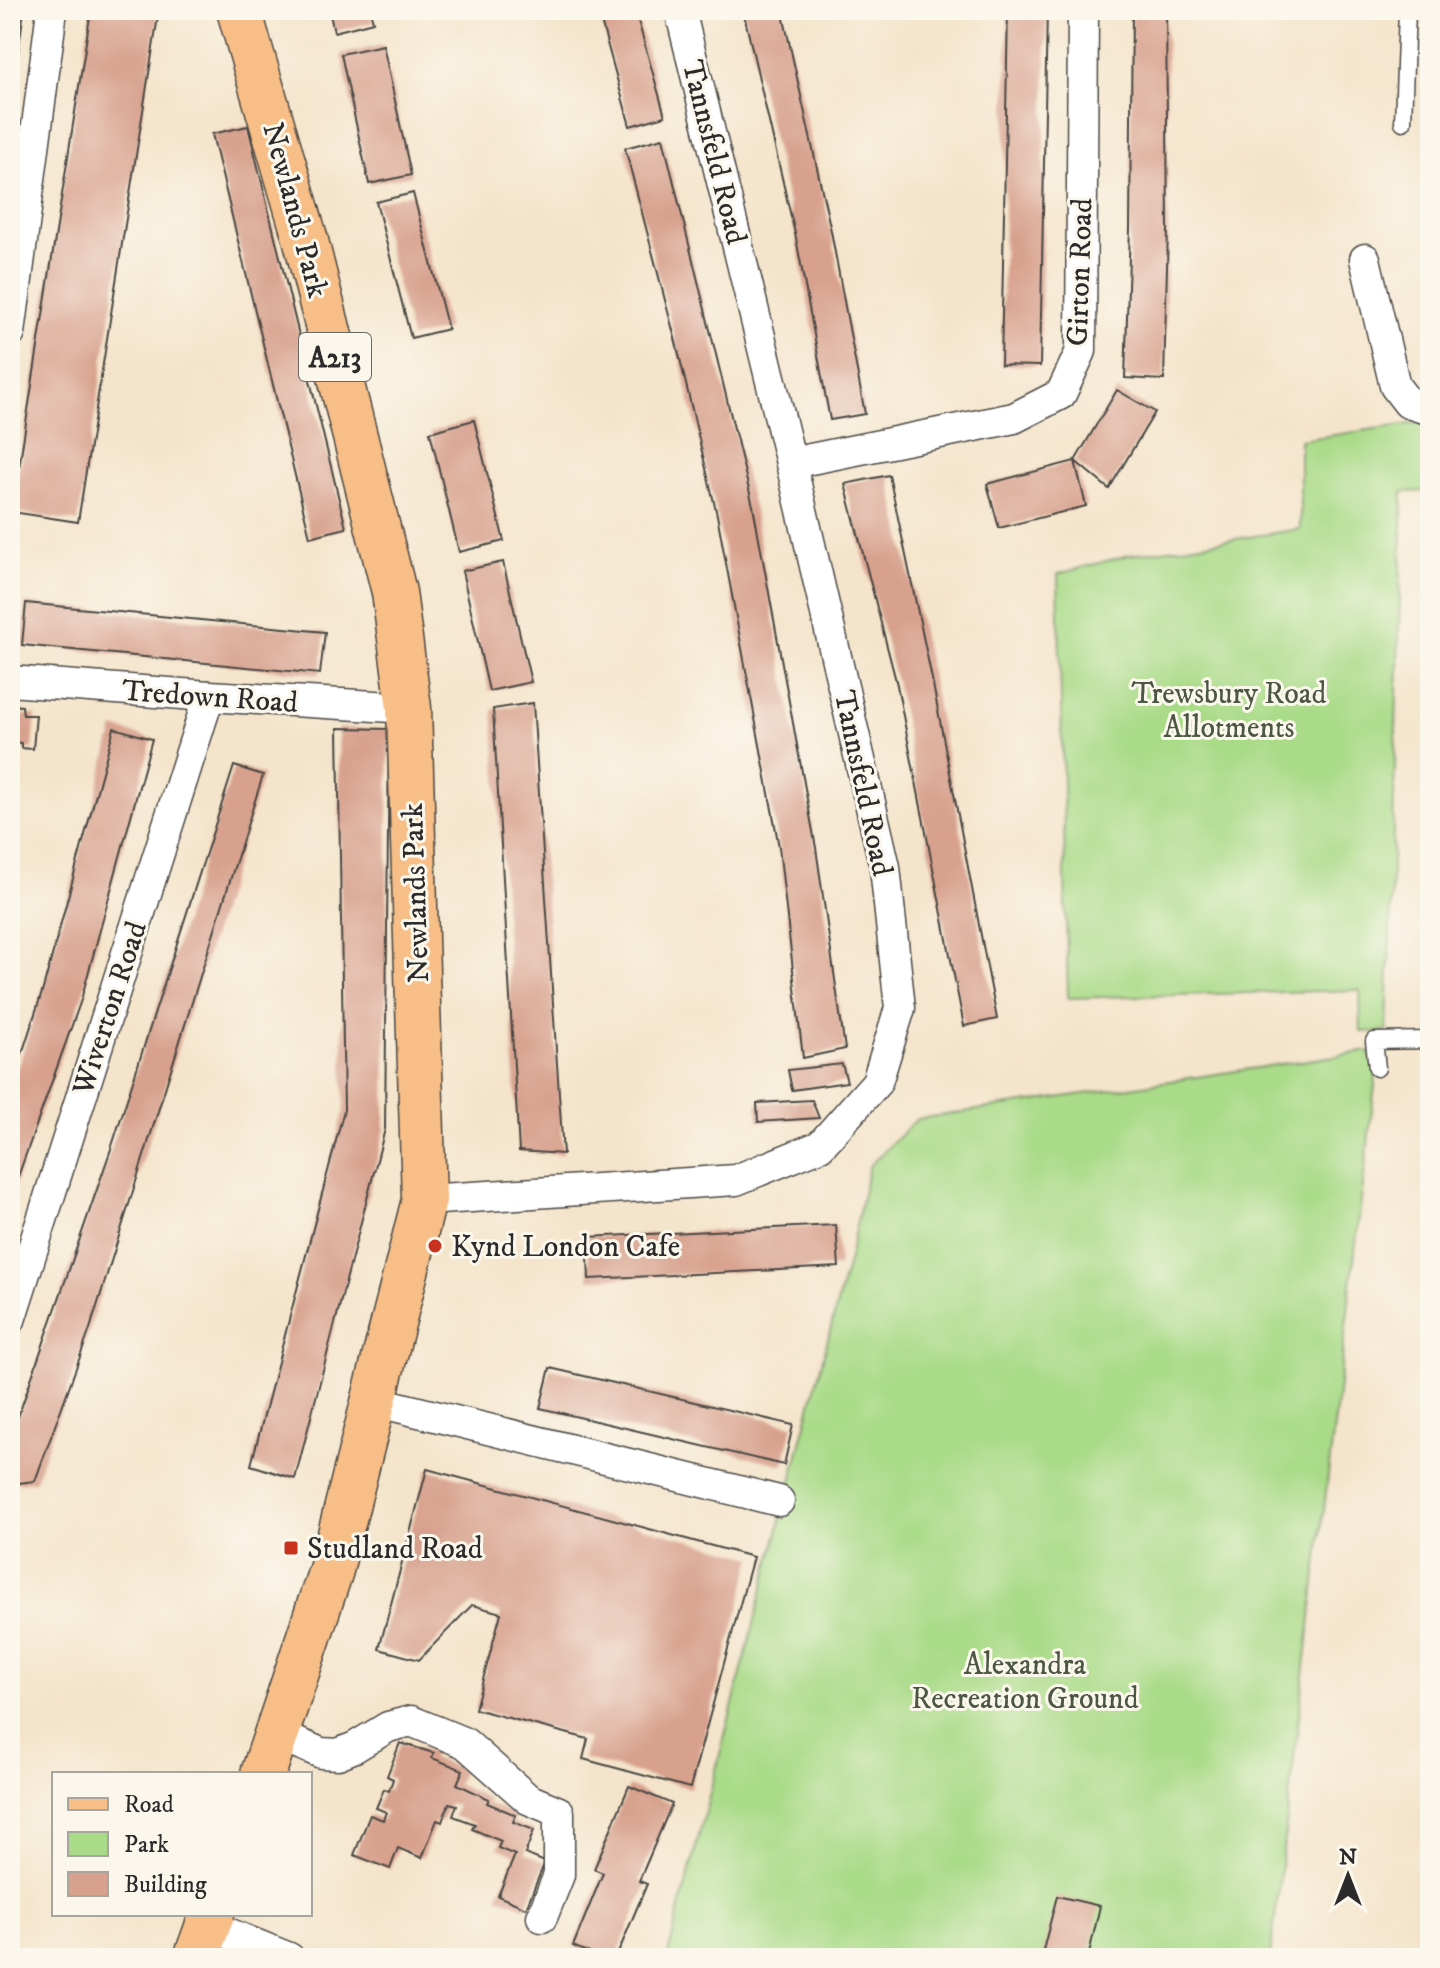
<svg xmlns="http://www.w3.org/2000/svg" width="1440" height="1968" viewBox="0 0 1440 1968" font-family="'IM FELL DW Pica',serif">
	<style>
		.green { fill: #aadb89; stroke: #6a835a; stroke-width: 2 }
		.building { fill: #d8a18e }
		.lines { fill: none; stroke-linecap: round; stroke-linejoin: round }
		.service-casing { stroke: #494743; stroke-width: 19 }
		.minor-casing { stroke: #494743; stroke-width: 33 }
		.primary-casing { stroke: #494743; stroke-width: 47 }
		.service { stroke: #fff; stroke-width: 16 }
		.minor { stroke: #fff; stroke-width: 30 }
		.primary { stroke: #f7be87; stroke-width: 44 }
		.poi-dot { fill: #c8321e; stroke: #fbf7ec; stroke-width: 3 }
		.labels { text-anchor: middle; stroke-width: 6; stroke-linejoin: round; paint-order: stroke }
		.shield { fill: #fbf7ec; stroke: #696865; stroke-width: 2 }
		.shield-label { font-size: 28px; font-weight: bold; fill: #2b2b2b }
		.street-label { font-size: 30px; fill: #2b2b2b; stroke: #fbf7ec }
		.park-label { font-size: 30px; fill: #4b5742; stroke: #fbf7ec }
		.poi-label { font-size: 30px; fill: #2b2b2b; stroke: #fbf7ec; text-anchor: start }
	</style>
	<rect width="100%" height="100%" fill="#fbf7ec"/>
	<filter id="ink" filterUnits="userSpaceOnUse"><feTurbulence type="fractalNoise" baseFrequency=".0125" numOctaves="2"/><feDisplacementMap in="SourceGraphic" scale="16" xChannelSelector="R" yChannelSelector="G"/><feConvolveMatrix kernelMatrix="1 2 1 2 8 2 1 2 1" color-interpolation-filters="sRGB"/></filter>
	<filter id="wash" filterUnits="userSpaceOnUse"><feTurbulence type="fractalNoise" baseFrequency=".006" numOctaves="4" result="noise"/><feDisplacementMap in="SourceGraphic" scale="32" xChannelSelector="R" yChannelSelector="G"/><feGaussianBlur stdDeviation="1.8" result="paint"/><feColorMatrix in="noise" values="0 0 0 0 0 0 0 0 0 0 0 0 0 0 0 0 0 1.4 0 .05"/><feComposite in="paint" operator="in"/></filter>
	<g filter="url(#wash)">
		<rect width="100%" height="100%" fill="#f4e4cb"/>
		<!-- green -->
		<g class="green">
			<polygon points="1430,421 1430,491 1403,492 1387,1031 1361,1032 1360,990 1068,998 1058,574 1129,555 1300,529 1300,440"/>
			<polygon points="1368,1051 1377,1068 1270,1958 667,1958 849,1258 869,1166 917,1119"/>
		</g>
		<g id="blocks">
			<!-- building -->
			<g class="building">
				<polygon points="10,10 24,10 12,96 10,96"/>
				<polygon points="91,10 159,10 78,522 12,512"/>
				<polygon points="329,10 370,10 373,22 334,32"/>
				<polygon points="613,10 635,10 665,116 630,126 599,14"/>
				<polygon points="743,10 782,10 831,231 865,414 830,420 796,238"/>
				<polygon points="1008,10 1047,10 1040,366 1001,365"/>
				<polygon points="1132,10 1166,10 1168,229 1164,380 1125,378 1130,228"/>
				<polygon points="383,45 411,175 369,184 341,54"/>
				<polygon points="248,126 346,528 310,537 212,134"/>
				<polygon points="663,138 753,506 816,848 845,1049 803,1058 779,847 717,515 676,342 625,148"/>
				<polygon points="413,193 448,329 411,338 376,202"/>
				<polygon points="1117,390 1155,412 1109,489 1075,461 1086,506 999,528 987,484 1075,461"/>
				<polygon points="474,420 504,541 459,552 430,432"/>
				<polygon points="889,475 932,679 997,1019 964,1026 897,685 845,484"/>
				<polygon points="503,562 531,682 489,691 462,571"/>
				<polygon points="26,603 325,632 320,674 22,645"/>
				<polygon points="533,703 563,1154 519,1151 493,709"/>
				<polygon points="10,705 22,706 23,715 36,715 33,749 21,748 21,743 14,742 12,766 10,766"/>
				<polygon points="114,728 152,739 81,1000 10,1199 10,1091 43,989"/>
				<polygon points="338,728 389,729 385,1129 295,1479 251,1465 344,1110"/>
				<polygon points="234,766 263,775 89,1332 35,1481 10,1484 10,1440 112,1146"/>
				<polygon points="842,1064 847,1082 792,1090 788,1070"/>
				<polygon points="812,1100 819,1118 758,1122 757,1103"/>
				<polygon points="836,1225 839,1267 589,1279 587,1237"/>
				<polygon points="550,1368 793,1425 784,1465 540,1408"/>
				<polygon points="427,1469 753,1557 690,1788 583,1759 588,1739 475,1709 501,1613 472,1605 419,1660 379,1649"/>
				<polygon points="400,1743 434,1753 432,1758 463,1770 457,1784 489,1799 487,1803 516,1815 513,1822 534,1830 525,1854 545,1862 526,1908 498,1896 515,1855 498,1848 501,1841 472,1829 475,1824 453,1816 457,1805 449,1803 442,1822 437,1820 422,1858 398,1848 390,1869 354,1855 370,1815 383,1820 386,1812 376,1808 384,1789 389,1791 393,1779 387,1776"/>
				<polygon points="629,1786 672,1804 639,1881 647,1884 616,1958 601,1958 573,1946 603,1873 594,1869"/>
				<polygon points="1057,1896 1100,1906 1088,1958 1041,1958"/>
			</g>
		</g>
	</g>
	<g filter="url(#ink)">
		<use href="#blocks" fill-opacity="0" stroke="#494743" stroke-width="2"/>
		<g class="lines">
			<defs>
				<g id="service">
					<polyline points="1403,122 1407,10"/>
					<polyline points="1377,1068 1374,1041 1430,1040"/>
				</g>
				<g id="minor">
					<polyline points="1365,259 1395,386 1408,403 1430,410"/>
					<polyline points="10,333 52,10"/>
					<polyline points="791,463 1014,418 1061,394 1081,351 1083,10"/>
					<polyline points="10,681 209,696 409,708"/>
					<polyline points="424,1200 736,1180 820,1146 877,1082 900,1008 885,867 791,463 680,10"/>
					<polyline points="10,1320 209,696"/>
					<polyline points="374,1401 779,1501"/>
					<polyline points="278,1735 321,1753 338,1754 355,1747 388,1727 411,1721 465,1743 528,1799 559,1812 559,1875 542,1917"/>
					<polyline points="208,1925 289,1958"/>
				</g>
				<g id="primary">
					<polyline points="239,10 306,241 394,592 409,708 424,1200 331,1570 263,1774"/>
					<polyline points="196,1958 212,1914"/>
				</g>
			</defs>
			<!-- service casing -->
			<use href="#service" class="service-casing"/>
			<!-- minor casing -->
			<use href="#minor" class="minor-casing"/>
			<!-- primary casing -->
			<use href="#primary" class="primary-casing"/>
			<!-- service -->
			<use href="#service" class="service"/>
			<!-- minor -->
			<use href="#minor" class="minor"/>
			<!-- primary -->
			<use href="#primary" class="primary"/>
		</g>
	</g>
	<!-- markers -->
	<g class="poi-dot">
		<circle cx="435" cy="1246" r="8"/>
		<rect x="283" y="1540" width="16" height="16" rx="4"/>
	</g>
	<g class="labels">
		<!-- shield labels -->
		<rect class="shield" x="299" y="333" width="72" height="48" rx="6"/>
		<g class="shield-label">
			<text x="335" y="367">A213</text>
		</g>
		<!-- street labels -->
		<g class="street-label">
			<text transform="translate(715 152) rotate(76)" y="10">Tannsfeld Road</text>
			<text transform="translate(296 210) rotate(75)" y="10">Newlands Park</text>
			<text transform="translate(1079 272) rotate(-88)" y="10">Girton Road</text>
			<text transform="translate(210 696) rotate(4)" y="10">Tredown Road</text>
			<text transform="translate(864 783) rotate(78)" y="10">Tannsfeld Road</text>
			<text transform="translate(415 893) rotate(-92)" y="10">Newlands Park</text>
			<text transform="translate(109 1008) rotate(-72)" y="10">Wiverton Road</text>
		</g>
		<!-- park labels -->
		<g class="park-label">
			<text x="1229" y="703">Trewsbury Road<tspan x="1229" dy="34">Allotments</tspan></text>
			<text x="1025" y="1674">Alexandra<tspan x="1025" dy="34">Recreation Ground</tspan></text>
		</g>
		<!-- poi labels -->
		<g class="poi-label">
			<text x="451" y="1256">Kynd London Cafe</text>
			<text x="307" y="1558">Studland Road</text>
		</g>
	</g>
	<!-- margin -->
	<rect width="1440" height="1968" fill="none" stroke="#fbf7ec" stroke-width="40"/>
	<!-- legend -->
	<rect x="52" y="1772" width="260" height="144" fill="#fbf7ec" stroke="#a8a59f" stroke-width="2"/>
	<rect x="68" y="1798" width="40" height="12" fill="#f7be87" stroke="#a8a59f" stroke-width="2"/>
	<text x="124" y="1812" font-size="24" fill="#2b2b2b">Road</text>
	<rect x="68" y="1832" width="40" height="24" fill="#aadb89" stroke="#a8a59f" stroke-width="2"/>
	<text x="124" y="1852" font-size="24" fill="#2b2b2b">Park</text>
	<rect x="68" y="1872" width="40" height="24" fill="#d8a18e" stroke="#a8a59f" stroke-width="2"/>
	<text x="124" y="1892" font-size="24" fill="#2b2b2b">Building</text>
	<!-- north arrow -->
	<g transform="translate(1348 1876)" stroke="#fbf7ec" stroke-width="6" paint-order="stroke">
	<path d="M0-6L14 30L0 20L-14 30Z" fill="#2b2b2b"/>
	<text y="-12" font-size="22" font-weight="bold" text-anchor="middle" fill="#2b2b2b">N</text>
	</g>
</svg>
